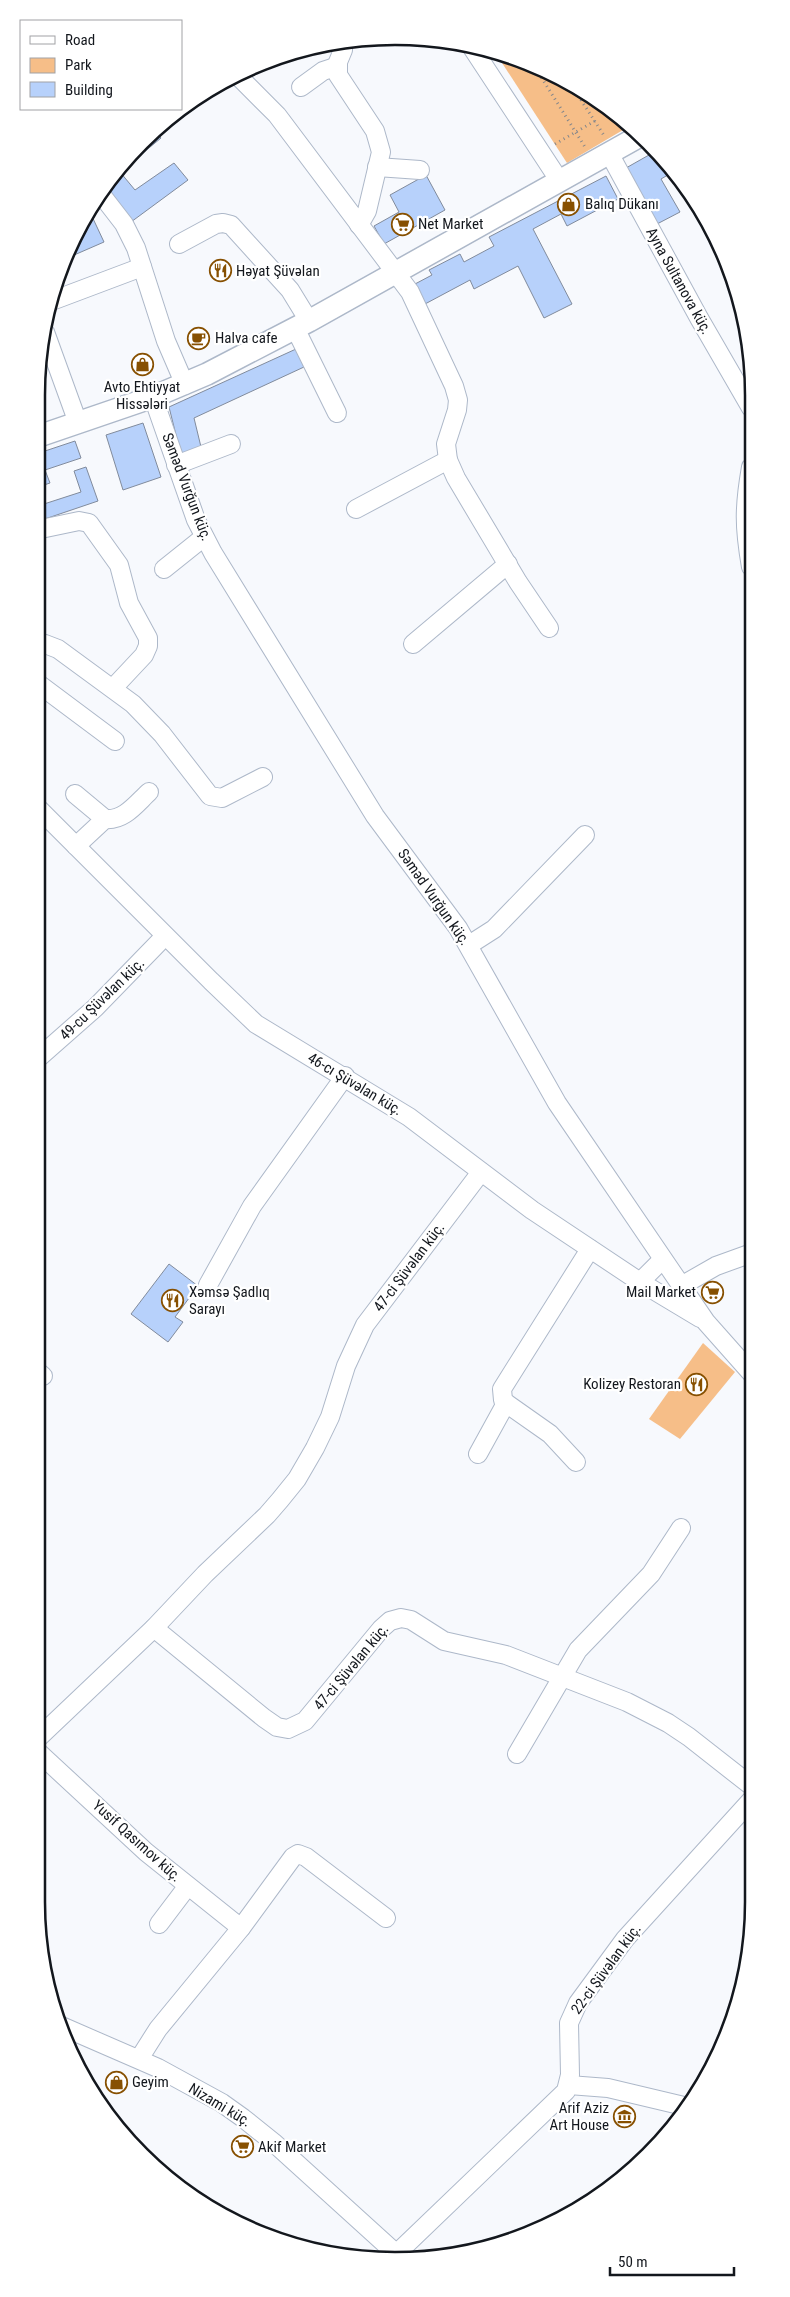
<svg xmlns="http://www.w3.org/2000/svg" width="790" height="2297" viewBox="0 0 790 2297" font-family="'Roboto Condensed',sans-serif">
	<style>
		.green { fill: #f6be88 }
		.building { fill: #b7d1fb; stroke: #818b9c }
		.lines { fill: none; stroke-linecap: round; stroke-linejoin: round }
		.minor-casing { stroke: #adb8c9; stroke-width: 20 }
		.major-casing { stroke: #adb8c9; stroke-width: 24 }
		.path { stroke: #83868b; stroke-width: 3; stroke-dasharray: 1 4; stroke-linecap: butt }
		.minor { stroke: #fff; stroke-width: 18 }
		.major { stroke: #fff; stroke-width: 21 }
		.labels { text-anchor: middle; stroke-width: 4.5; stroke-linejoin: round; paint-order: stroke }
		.poi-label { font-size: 15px; fill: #13171d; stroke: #fff; text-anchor: start }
		.street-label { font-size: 15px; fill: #13171d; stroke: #fff }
		.rim { fill: none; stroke: #13171d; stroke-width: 2.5 }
	</style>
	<rect width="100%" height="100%" fill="#f7f9fd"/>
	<!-- green -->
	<g class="green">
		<polygon points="495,52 575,84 613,116 623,130 567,163"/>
		<polygon points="703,1343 735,1372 680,1439 649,1419"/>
	</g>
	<!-- building -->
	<g class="building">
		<polygon points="154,130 161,138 120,172 135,190 174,163 188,180 131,222 104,187 110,177"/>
		<polygon points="656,151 665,159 673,172 661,179 680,212 657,224 626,168"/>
		<polygon points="426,175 445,210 384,244 374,226 399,212 390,195"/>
		<polygon points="606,176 618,199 567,226 561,214 533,229 572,304 544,318 518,266 474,289 470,280 425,304 415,284 432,275 429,270 460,254 464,262 494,246 489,237"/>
		<polygon points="89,210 104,242 65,259 73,237"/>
		<polygon points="296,349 304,367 194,418 201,447 181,455 169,407"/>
		<polygon points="143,423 161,477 123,490 106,435"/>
		<polygon points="75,441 81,458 45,470 50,483 38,487 44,504 81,492 74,471 86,467 98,501 36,522 36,454"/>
		<polygon points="169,1264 198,1286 175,1317 183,1322 168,1342 131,1314"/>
	</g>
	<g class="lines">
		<defs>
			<g id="minor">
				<polyline points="343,41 343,50 338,62 338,75 375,131 381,152 367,211 359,225"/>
				<polyline points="471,46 559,180"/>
				<polyline points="237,75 277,115 410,292 454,386 458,400 457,410 446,444 448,460 456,478 518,582 549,628"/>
				<polyline points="301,87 323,71 338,66"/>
				<polyline points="609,153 699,318 751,408"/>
				<polyline points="377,167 420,170"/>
				<polyline points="100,193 124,224 136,248 166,341 185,385"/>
				<polyline points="179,244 216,224 223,223 231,225 290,290 309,321"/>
				<polyline points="49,302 142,267"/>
				<polyline points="295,328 337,413"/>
				<polyline points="45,332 78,423"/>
				<polyline points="153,397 196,520 213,553 375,816 458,928 557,1103 706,1322 753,1375"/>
				<polyline points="176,465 231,444"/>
				<path d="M 751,467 C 744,507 744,527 751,567"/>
				<polyline points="356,509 448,460"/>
				<polyline points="36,530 79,521 89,523 119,565 129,603 148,638 148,646 144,655 114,687"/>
				<polyline points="164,569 204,537"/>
				<polyline points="36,643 45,644 58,649 133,704 162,734 210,796 222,798 263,777"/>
				<polyline points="413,644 508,564"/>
				<polyline points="36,682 115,741"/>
				<polyline points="75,794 105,819"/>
				<polyline points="36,806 211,981 256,1024 409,1117 532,1210 640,1282 700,1318"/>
				<path d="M 76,846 L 105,819 C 124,821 136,804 149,792"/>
				<polyline points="469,945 494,929 585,835"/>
				<polyline points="36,1060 95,1008 165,936"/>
				<polyline points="640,1282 662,1260"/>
				<polyline points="208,1285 252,1206 345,1076"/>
				<polyline points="681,1286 716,1266 752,1253"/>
				<polyline points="36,1370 43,1376"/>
				<polyline points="478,1454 506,1403"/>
				<polyline points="576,1462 550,1434 506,1403 503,1400 502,1389 590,1249"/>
				<polyline points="154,1628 264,1718 277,1727 288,1729 305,1721 381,1629 390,1621 401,1618 411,1620 444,1641 506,1655 627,1702 668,1723 689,1737 754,1788"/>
				<polyline points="36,1740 154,1628 205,1574 267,1515 280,1500 297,1479 315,1448 330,1417 346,1366 365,1325 481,1172"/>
				<polyline points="36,1750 146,1852 241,1928"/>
				<polyline points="517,1754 578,1650 651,1574 681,1528"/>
				<polyline points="159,1924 187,1887"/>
				<polyline points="59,2025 158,2068 222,2103 243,2118 273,2142 402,2259"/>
				<polyline points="139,2059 158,2029 241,1928 293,1857 298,1854 306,1857 386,1918"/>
				<polyline points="569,2085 608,2088 688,2107"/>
				<polyline points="391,2259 566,2091 570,2075 569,2023 578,2003 625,1939 754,1797"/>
			</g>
			<polyline id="major" points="36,437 153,397 207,374 309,321 638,137"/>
		</defs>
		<!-- minor casing -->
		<use href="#minor" class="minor-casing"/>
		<!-- major casing -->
		<use href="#major" class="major-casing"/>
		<!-- path -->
		<g class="path">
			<polyline points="502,62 510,58"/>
			<polyline points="536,69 585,147"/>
			<polyline points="570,83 605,137"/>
			<polyline points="555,144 595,121"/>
		</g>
		<!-- minor -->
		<use href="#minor" class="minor"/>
		<!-- major -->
		<use href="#major" class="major"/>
	</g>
	<!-- icons -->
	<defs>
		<symbol id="shop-ring" viewBox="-11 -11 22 22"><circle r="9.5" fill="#fff" stroke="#875001" stroke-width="1.5"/><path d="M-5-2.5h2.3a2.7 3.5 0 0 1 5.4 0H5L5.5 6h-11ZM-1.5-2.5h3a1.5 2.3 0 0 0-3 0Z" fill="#875001"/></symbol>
		<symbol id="supermarket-ring" viewBox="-11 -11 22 22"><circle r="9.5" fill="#fff" stroke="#875001" stroke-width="1.5"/><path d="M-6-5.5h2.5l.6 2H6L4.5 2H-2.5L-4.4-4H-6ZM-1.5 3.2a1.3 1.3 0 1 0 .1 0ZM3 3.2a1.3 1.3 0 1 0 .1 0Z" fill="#875001"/></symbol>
		<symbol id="restaurant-ring" viewBox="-11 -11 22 22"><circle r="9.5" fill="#fff" stroke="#875001" stroke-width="1.5"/><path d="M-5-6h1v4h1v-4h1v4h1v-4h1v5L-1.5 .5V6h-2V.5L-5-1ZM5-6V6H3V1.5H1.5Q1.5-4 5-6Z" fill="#875001"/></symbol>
		<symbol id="cafe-ring" viewBox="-11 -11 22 22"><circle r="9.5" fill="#fff" stroke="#875001" stroke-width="1.5"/><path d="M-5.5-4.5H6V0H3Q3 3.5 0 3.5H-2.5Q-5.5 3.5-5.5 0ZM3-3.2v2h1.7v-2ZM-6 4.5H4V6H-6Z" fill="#875001"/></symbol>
		<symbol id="museum-ring" viewBox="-11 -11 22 22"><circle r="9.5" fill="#fff" stroke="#875001" stroke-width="1.5"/><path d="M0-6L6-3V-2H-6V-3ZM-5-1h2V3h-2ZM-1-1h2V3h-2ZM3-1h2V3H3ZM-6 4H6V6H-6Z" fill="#875001"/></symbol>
	</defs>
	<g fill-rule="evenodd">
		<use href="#shop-ring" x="556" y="192" width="25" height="25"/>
		<use href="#supermarket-ring" x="390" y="212" width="25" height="25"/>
		<use href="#restaurant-ring" x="208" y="258" width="25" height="25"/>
		<use href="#cafe-ring" x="186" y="326" width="25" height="25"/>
		<use href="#shop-ring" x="130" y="352" width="25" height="25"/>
		<use href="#supermarket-ring" x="700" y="1280" width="25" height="25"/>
		<use href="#restaurant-ring" x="160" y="1288" width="25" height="25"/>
		<use href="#restaurant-ring" x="684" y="1372" width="25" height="25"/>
		<use href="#shop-ring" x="104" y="2070" width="25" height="25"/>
		<use href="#museum-ring" x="612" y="2104" width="25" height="25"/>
		<use href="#supermarket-ring" x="230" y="2134" width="25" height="25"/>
	</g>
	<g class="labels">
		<!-- poi labels -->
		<g class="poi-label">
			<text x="585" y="209">Balıq Dükanı</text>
			<text x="418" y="229">Net Market</text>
			<text x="236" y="276">Həyat Şüvəlan</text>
			<text x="215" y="343">Halva cafe</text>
			<text x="142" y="392" text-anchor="middle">Avto Ehtiyyat<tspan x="142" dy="17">Hissələri</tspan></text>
			<text x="189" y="1297">Xəmsə Şadlıq<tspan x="189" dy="17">Sarayı</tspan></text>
			<text x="696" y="1297" text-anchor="end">Mail Market</text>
			<text x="681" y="1389" text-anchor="end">Kolizey Restoran</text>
			<text x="132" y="2087">Geyim</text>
			<text x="609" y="2113" text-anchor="end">Arif Aziz<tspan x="609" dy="17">Art House</tspan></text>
			<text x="258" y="2152">Akif Market</text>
		</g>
		<!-- street labels -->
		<g class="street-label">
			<text transform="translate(679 281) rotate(61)" y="5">Ayna Sultanova küç.</text>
			<text transform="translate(187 487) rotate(69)" y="5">Səməd Vurğun küç.</text>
			<text transform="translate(434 897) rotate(55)" y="5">Səməd Vurğun küç.</text>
			<text transform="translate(102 999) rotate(-44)" y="5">49-cu Şüvəlan küç.</text>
			<text transform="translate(355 1084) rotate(31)" y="5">46-cı Şüvəlan küç.</text>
			<text transform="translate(409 1267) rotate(-53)" y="5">47-ci Şüvəlan küç.</text>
			<text transform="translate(351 1667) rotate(-50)" y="5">47-ci Şüvəlan küç.</text>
			<text transform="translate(137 1841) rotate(42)" y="5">Yusif Qasımov küç.</text>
			<text transform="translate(606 1969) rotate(-54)" y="5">22-ci Şüvəlan küç.</text>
			<text transform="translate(220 2105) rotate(31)" y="5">Nizami küç.</text>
		</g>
	</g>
	<!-- crop -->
	<path d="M0 0H790V2297H0ZM395 45H395A350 350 0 0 1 745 395V1902A350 350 0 0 1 395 2252H395A350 350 0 0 1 45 1902V395A350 350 0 0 1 395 45Z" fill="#fff" fill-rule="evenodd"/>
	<path class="rim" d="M395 45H395A350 350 0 0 1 745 395V1902A350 350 0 0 1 395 2252H395A350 350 0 0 1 45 1902V395A350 350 0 0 1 395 45Z"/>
	<!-- legend -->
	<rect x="20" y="20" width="162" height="90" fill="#ffffff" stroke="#a1a2a5"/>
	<rect x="30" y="36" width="25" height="8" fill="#ffffff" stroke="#a1a2a5"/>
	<text x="65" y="45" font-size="15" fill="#13171d">Road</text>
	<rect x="30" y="58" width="25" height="15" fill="#f6be88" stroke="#a1a2a5"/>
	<text x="65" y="70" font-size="15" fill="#13171d">Park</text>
	<rect x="30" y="82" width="25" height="15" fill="#b7d1fb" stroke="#a1a2a5"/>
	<text x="65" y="95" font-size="15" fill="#13171d">Building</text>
	<!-- scale -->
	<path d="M610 2267v8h124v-8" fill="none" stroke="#13171d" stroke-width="2.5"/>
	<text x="618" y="2267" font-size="15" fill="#13171d" stroke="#ffffff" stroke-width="4" paint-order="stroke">50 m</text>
</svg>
